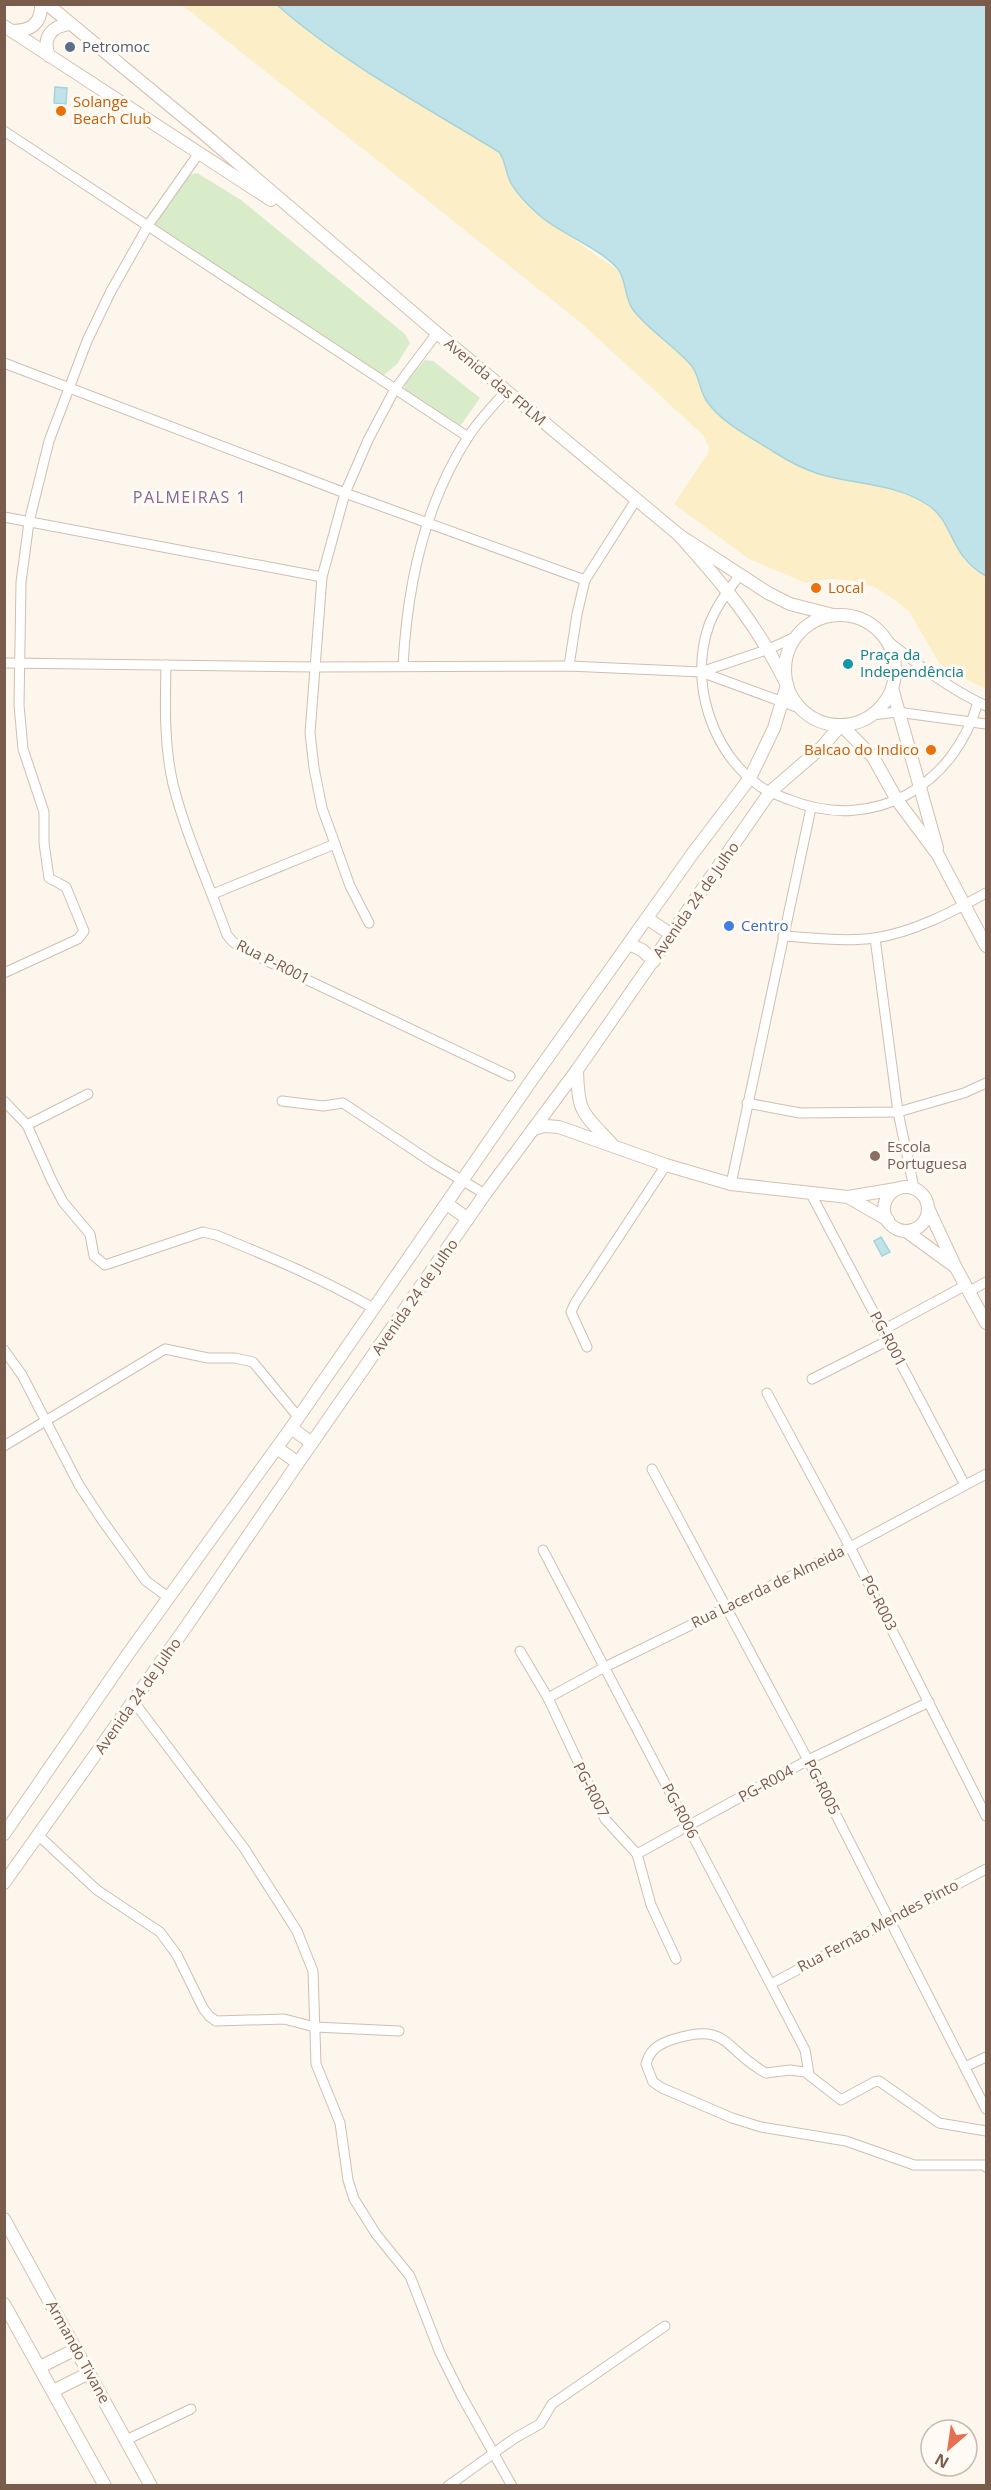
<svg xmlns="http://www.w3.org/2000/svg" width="991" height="2490" viewBox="0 0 991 2490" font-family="'Open Sans',sans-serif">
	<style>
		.green { fill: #d8ecc9 }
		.sand { fill: #fcefc7 }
		.water { fill: #bfe3e8; stroke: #a5d3da; stroke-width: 1.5 }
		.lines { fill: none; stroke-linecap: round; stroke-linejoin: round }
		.street-casing { stroke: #d1beb0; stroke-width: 11 }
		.secondary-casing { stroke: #d6c0b0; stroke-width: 14 }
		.street { stroke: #fff; stroke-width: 9 }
		.secondary { stroke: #fff; stroke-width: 12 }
		.service-dot { fill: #5c6f8a; stroke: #fffaf3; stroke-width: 2 }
		.food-dot { fill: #e8710a; stroke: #fffaf3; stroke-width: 2 }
		.culture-dot { fill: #0f9aa8; stroke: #fffaf3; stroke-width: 2 }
		.shop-dot { fill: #3f7fe0; stroke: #fffaf3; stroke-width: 2 }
		.education-dot { fill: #8d6e63; stroke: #fffaf3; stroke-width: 2 }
		.labels { text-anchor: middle; stroke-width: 6; stroke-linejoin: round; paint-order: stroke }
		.service-label { font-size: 15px; fill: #4e5e75; stroke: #fffaf3; text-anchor: start }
		.food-label { font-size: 15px; fill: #c56008; stroke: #fffaf3; text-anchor: start }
		.street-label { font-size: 15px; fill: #7a5c4d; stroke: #fffaf3 }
		.culture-label { font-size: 15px; fill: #0d838f; stroke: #fffaf3; text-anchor: start }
		.shop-label { font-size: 15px; fill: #366cbe; stroke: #fffaf3; text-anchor: start }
		.education-label { font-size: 15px; fill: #785e54; stroke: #fffaf3; text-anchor: start }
		.neighbourhood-label { font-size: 16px; letter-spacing: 1.5px; fill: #846695; stroke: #fffaf3 }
	</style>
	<rect width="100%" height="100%" fill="#fdf6ec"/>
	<!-- green -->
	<g class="green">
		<polygon points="197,173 241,200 405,334 410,343 397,364 384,375 373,370 156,226 156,216 184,176"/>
		<polygon points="425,360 433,361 480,398 461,425 451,423 404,390 406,382"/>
	</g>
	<!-- sand -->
	<path class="sand" d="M 182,5 L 277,5 C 343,63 424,106 499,152 L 505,159 L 508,175 L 539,215 L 619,271 L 632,309 L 692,365 L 699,385 L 737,428 L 797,465 L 820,474 L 895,489 L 927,504 L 937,512 L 943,521 L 963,559 L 970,566 L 986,576 L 986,689 L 955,674 L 939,663 L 909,611 L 892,598 L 874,587 L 853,581 L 831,579 L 806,583 L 749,559 L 674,504 L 708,453 L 709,447 L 703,435 L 580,322 Z"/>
	<!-- water -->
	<g class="water">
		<path d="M 277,5 L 986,5 L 986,576 C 949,556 955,523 928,505 C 895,483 856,485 819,474 C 804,469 788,461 774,452 C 752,438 721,423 706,400 C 699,389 699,373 690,364 C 673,345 650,331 634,311 C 624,299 627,281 618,269 C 599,247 562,235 539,215 C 529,206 516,194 510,181 C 505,171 506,161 499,152 C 424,106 343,63 277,5 Z"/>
		<polygon points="55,87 67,88 66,104 54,103"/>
		<polygon points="881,1237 890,1252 882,1256 874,1241"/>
	</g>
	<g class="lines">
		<defs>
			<g id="street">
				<polyline points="4,131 468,437"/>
				<polyline points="4,363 345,493 585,580"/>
				<polyline points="4,517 322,577"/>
				<path d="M 740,575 C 728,590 716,606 709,625 C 689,682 711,752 761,787 C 770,793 780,796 790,800 C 874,833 954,786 978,702"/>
				<path d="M 884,638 C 917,664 948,688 986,706"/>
				<polyline points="4,663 314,667 569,666 701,672 802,709"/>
				<path d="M 166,665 C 165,705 164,745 173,784 C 186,836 209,884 227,935 L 233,942 L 263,959 L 510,1076"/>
				<path d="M 403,666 C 407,587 424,505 468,437 C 478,421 493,406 506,391"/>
				<polyline points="569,666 577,614 585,580 636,500"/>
				<polyline points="701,672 769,649 797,636"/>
				<polyline points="872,715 897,712 986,724"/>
				<polyline points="213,894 335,844"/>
				<polyline points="369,923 350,886 335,844 322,808 314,768 310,733 322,577 345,493 369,438 395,389 437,333"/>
				<path d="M 783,936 C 813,938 845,942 875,938 C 914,932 952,912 986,893"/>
				<polyline points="875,938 898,1112 914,1188"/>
				<polyline points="4,973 78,939 84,931 66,887 49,878 44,843 44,812 23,749 19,705 21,582 29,522 49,441 87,341 111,291 149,224 199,153"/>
				<path d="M 4,1101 L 27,1125 L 52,1181 L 63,1202 L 90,1234 L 94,1256 L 105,1265 L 203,1232 L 216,1235 C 270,1257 323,1279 373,1308"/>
				<polyline points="282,1101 323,1106 343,1103 433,1163 485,1194"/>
				<polyline points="747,1103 800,1113 898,1112 964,1093 986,1083"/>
				<polyline points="27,1125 88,1094"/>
				<polyline points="731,1184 811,808"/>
				<polyline points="811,1194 965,1485"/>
				<polyline points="970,1291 986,1282"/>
				<polyline points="883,1330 966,1285"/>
				<polyline points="587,1347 571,1312 575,1303 666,1165"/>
				<polyline points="4,1350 22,1375 79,1485 102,1520 146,1581 168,1597"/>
				<polyline points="812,1379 889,1340"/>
				<polyline points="767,1393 850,1547 986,1816"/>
				<polyline points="4,1446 165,1349 208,1358 235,1358 253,1362 299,1418"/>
				<polyline points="652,1469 808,1760 986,2109"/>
				<polyline points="543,1550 805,2050 809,2074"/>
				<polyline points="520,1651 548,1698 605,1819 637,1854 651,1905 676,1959"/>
				<polyline points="548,1698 603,1668 850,1547 986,1474"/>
				<polyline points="134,1702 244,1848 297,1931 313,1971 316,2064 340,2123 348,2180 354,2199 376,2234 410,2276 440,2353 461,2395 512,2486"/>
				<polyline points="38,1835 97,1890 160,1932 177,1955 203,2008 209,2016 216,2021 284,2019 315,2027 399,2031"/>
				<polyline points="637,1854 808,1760 929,1702"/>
				<polyline points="771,1984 986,1869"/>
				<polyline points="965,2067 986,2057"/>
				<path d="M 986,2131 L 939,2123 L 879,2081 L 874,2082 L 841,2100 L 805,2072 L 790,2070 L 766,2073 C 722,2049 730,2021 671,2040 C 657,2045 650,2050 646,2064 L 653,2082 L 662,2088 L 732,2118 L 761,2127 L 846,2141 L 914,2165 L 985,2165 L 986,2167"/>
				<polyline points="126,2440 191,2409"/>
				<polyline points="448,2486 515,2438 540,2424 552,2404 665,2326"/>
			</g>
			<g id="secondary">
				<polyline points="47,4 203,133 437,333 679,535 768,593 790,604 833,615"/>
				<polyline points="4,26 271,200"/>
				<path d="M 12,31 C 30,31 42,24 41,4"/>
				<path d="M 49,56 C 42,38 51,26 70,24"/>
				<circle cx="840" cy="670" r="55"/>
				<polyline points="892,688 937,848"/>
				<polyline points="648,919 672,935"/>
				<polyline points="629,944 642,950 654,961"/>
				<path d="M 577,1070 C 578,1113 582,1112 611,1143"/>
				<polyline points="533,1129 545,1126 559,1127 666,1165 731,1184 848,1197 896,1189"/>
				<circle cx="906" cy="1209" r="22"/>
				<polyline points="848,1197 888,1220"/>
				<polyline points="447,1204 468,1219"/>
				<polyline points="928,1208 955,1266 986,1323"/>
				<polyline points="906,1231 954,1266"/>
				<polyline points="291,1428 312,1443"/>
				<polyline points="277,1448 298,1463"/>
				<path d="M 4,1834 L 128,1654 L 291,1428 L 531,1081 L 693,853 L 750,778 L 774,728 L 787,685 C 757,624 723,584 679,535"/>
				<polyline points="4,1883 188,1624 298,1463 485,1194 577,1070 770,792 822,747 841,725 873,757 897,800 938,855 986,946"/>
				<polyline points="4,2219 151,2486"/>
				<polyline points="4,2304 105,2486"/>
				<polyline points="40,2367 76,2349"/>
				<polyline points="53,2391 89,2373"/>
			</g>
		</defs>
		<!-- street casing -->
		<use href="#street" class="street-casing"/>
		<!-- secondary casing -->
		<use href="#secondary" class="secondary-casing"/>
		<!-- street -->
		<use href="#street" class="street"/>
		<!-- secondary -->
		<use href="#secondary" class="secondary"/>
	</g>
	<!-- markers -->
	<circle class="service-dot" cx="70" cy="47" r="6"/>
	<g class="food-dot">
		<circle cx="61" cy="111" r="6"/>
		<circle cx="816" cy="588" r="6"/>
		<circle cx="931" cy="750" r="6"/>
	</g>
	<circle class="culture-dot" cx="848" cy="664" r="6"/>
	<circle class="shop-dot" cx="729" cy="926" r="6"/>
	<circle class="education-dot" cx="875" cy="1156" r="6"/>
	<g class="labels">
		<!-- service labels -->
		<g class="service-label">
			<text x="82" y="52">Petromoc</text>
		</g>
		<!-- food labels -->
		<g class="food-label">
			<text x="73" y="107">Solange<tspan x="73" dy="17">Beach Club</tspan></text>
			<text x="828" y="593">Local</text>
			<text x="919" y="755" text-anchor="end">Balcao do Indico</text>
		</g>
		<!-- street labels -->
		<g class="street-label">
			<text transform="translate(495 382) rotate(40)" y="5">Avenida das FPLM</text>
			<text transform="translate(696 900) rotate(-55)" y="5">Avenida 24 de Julho</text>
			<text transform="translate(273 962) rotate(27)" y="5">Rua P-R001</text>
			<text transform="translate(415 1297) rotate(-55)" y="5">Avenida 24 de Julho</text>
			<text transform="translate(888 1339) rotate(62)" y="5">PG-R001</text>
			<text transform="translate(768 1587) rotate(-26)" y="5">Rua Lacerda de Almeida</text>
			<text transform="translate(879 1603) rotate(63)" y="5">PG-R003</text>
			<text transform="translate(138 1696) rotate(-55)" y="5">Avenida 24 de Julho</text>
			<text transform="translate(766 1784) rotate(-29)" y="5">PG-R004</text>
			<text transform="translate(822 1787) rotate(63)" y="5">PG-R005</text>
			<text transform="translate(591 1790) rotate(63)" y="5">PG-R007</text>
			<text transform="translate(680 1811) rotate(62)" y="5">PG-R006</text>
			<text transform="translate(878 1926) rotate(-28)" y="5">Rua Fernão Mendes Pinto</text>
			<text transform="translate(78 2352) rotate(61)" y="5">Armando Tivane</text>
		</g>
		<!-- culture labels -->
		<g class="culture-label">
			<text x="860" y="660">Praça da<tspan x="860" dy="17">Independência</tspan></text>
		</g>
		<!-- shop labels -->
		<g class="shop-label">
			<text x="741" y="931">Centro</text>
		</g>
		<!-- education labels -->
		<g class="education-label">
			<text x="887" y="1152">Escola<tspan x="887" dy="17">Portuguesa</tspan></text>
		</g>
		<!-- neighbourhood labels -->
		<g class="neighbourhood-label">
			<text x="190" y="503">PALMEIRAS 1</text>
		</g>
	</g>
	<!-- border -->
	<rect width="991" height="2490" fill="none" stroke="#7a5c4d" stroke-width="12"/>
	<!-- north arrow -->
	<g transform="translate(949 2448) rotate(209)"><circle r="28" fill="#fffaf3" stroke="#cabbb1" stroke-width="1.5"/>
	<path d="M0-4.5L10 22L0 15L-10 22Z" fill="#e76f51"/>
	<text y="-9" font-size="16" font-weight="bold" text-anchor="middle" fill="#7a5c4d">N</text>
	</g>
</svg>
